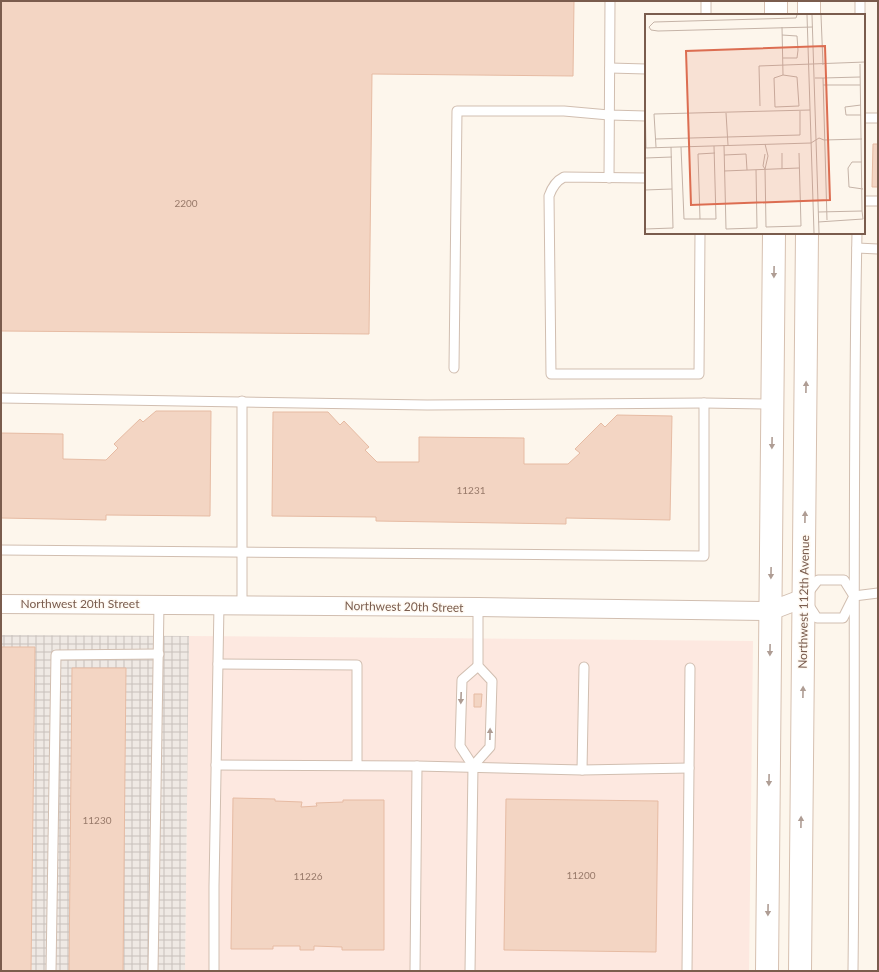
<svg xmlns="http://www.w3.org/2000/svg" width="879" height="972" viewBox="0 0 879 972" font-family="Lato,sans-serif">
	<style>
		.commercial { fill: #fde8e0 }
		.industrial { fill: url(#industrial-grid) }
		.building { fill: #f3d5c3; stroke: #e6bba3 }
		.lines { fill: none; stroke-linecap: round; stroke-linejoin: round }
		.lane-casing { stroke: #d1beb0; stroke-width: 11 }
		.street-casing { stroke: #d1beb0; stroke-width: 20 }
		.secondary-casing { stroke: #d6c0b0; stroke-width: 24 }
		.lane { stroke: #fff; stroke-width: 9 }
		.street { stroke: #fff; stroke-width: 18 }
		.secondary { stroke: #fff; stroke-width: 22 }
		.oneway { fill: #af9d94 }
		.labels { text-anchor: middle; stroke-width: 3; stroke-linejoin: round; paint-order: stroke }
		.number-label { font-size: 10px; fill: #987a6a }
		.street-label { font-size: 12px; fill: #7a5c4d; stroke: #fffaf3 }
		.inset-road { fill: none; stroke: #c5b3a7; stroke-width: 1 }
		.view { fill: #dc6d51; fill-opacity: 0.15; stroke: #dc6d51; stroke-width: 2 }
		.inset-edge { fill: none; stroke: #7a5c4d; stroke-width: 2 }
	</style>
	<defs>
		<pattern id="industrial-grid" width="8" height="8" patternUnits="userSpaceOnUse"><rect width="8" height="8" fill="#efe9e4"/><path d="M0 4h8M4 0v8" fill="none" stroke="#c7c0bb"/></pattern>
	</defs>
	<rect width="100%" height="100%" fill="#fdf6ec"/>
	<!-- commercial -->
	<polygon class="commercial" points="189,636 753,641 749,971 185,971"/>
	<!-- industrial -->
	<polygon class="industrial" points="1,635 189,636 185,971 1,971"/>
	<!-- building -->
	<g class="building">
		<polygon points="1,1 574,1 573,76 372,74 369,334 1,331"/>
		<polygon points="873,144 878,144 878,187 872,187"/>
		<polygon points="156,411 211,411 210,516 106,515 106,520 1,518 1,433 63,434 63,459 106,460 118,448 114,444 140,419 143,422"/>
		<polygon points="273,412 328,412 340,425 344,421 369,447 365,450 377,462 419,462 419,437 524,438 524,464 568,464 580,453 575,449 601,423 605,427 617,415 672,416 670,520 566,518 566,524 376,521 376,517 272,516"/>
		<polygon points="1,647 35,647 31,971 1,971"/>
		<polygon points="72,668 126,668 123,971 69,971"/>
		<polygon points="474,694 482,694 481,707 474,707"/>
		<polygon points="233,798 275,799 275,801 302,802 301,807 317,806 316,803 343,802 343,800 384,800 384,950 342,950 342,947 314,946 314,950 300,950 300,946 273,946 273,949 231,949"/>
		<polygon points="506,799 658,801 656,952 504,950"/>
	</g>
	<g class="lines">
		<defs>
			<g id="lane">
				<polyline points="860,1 860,15"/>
				<polyline points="706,15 706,1"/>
				<polyline points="610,68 646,69"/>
				<polyline points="864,118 878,118"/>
				<polyline points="609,178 610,1"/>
				<path d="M 646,178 L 564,177 C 556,181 552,187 549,196 L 551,374 L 699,374 L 700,233"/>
				<polyline points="864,201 878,201"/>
				<polyline points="857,248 878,249"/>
				<polyline points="454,368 457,111 564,111 609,115 646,116"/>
				<polyline points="1,398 427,405 704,403 772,404"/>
				<polyline points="1,550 704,556 704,403"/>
				<polygon points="818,580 844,580 854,596 843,618 817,618 804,598"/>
				<polyline points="854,596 878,593"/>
				<polyline points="242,605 242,401"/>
				<polyline points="218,664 357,665 357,765"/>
				<polyline points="216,765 417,766 582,770 689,768"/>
				<polyline points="473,766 490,747 492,681 478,666 478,607"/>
				<polyline points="582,770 584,667"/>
				<polyline points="51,971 56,655 159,654"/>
				<polyline points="153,971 159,605"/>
				<polyline points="214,971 214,886 219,605"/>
				<polyline points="415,971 417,766"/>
				<polyline points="470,971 473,766 460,746 462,680 478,666"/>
				<polyline points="687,971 690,668"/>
				<path d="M 853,971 C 856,725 852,479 857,233"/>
			</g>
			<polyline id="street" points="1,604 478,607 770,611 804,598"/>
			<g id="secondary">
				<polyline points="776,15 776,1"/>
				<polyline points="809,15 809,1"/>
				<polyline points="767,971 774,233"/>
				<polyline points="800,971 807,233"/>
			</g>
		</defs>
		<!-- lane casing -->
		<use href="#lane" class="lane-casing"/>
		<!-- street casing -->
		<use href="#street" class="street-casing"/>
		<!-- secondary casing -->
		<use href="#secondary" class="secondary-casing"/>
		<!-- lane -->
		<use href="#lane" class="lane"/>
		<!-- street -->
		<use href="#street" class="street"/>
		<!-- secondary -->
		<use href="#secondary" class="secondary"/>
	</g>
	<!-- one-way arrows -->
	<defs><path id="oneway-solid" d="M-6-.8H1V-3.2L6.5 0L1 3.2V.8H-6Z"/></defs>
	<g class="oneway">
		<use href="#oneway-solid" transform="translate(774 272) rotate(91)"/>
		<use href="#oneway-solid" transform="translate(806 387) rotate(-89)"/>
		<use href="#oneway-solid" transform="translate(772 443) rotate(91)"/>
		<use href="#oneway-solid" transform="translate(805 517) rotate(-89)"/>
		<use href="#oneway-solid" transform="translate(771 573) rotate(91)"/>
		<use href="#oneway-solid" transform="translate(770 650) rotate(91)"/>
		<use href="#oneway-solid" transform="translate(803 692) rotate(-89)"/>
		<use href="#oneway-solid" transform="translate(461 698) rotate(92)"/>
		<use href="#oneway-solid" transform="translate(490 734) rotate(-89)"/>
		<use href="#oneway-solid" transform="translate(769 780) rotate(91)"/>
		<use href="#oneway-solid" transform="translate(801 822) rotate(-89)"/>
		<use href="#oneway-solid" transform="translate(768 910) rotate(91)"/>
	</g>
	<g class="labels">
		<!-- number labels -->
		<g class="number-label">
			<text x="186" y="207">2200</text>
			<text x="471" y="494">11231</text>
			<text x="97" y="824">11230</text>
			<text x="581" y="879">11200</text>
			<text x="308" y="880">11226</text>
		</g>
		<!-- street labels -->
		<g class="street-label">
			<text transform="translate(804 602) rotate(-89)" y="4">Northwest 112th Avenue</text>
			<text x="80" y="608">Northwest 20th Street</text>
			<text transform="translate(404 607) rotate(1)" y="4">Northwest 20th Street</text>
		</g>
	</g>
	<!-- overview -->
	<g transform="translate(645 14)">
		<rect width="220" height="220" fill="#fdf6ec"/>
		<path class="inset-road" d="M 152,1 L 151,4 L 9,8 L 4,13 L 6,16 L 13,17 L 168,13M 162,1 L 169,219M 167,1 L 174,219M 176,1 L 178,51M 137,13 L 138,61 L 152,63 L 154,92 L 130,93 L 129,64 L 138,61M 137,21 L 152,22 L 153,36 L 152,44 L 138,44M 170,64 L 178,64 L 182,206M 178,64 L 215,63M 178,71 L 215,71M 0,82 L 1,134M 216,91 L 200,93 L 201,101 L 216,101M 115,92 L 114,52 L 220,48M 81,99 L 83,131M 10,125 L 155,121 L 155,97M 120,130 L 123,142 L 120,155M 79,131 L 81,215 L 112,214 L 111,156M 11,133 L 9,100 L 165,96M 36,133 L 39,205 L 71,205 L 69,132M 0,134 L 166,129 L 174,124 L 179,126 L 217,125M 137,139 L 137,155M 120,140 L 118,152 L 120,155 L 121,213 L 156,212 L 154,139M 79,141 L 101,140 L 102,156M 0,144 L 27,143M 217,148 L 207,148 L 203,154 L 204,173 L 218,175M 79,157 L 154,154M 0,176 L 27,175M 173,198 L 217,197 L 215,50M 55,205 L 53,140 L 70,139M 173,208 L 218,205 L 217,197M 0,215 L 28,214 L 26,133"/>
		<path class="view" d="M 180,32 L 185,186 L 46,191 L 41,37 Z"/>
		<rect width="220" height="220" class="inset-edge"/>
	</g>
	<!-- border -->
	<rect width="879" height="972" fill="none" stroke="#7a5c4d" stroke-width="4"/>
</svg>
